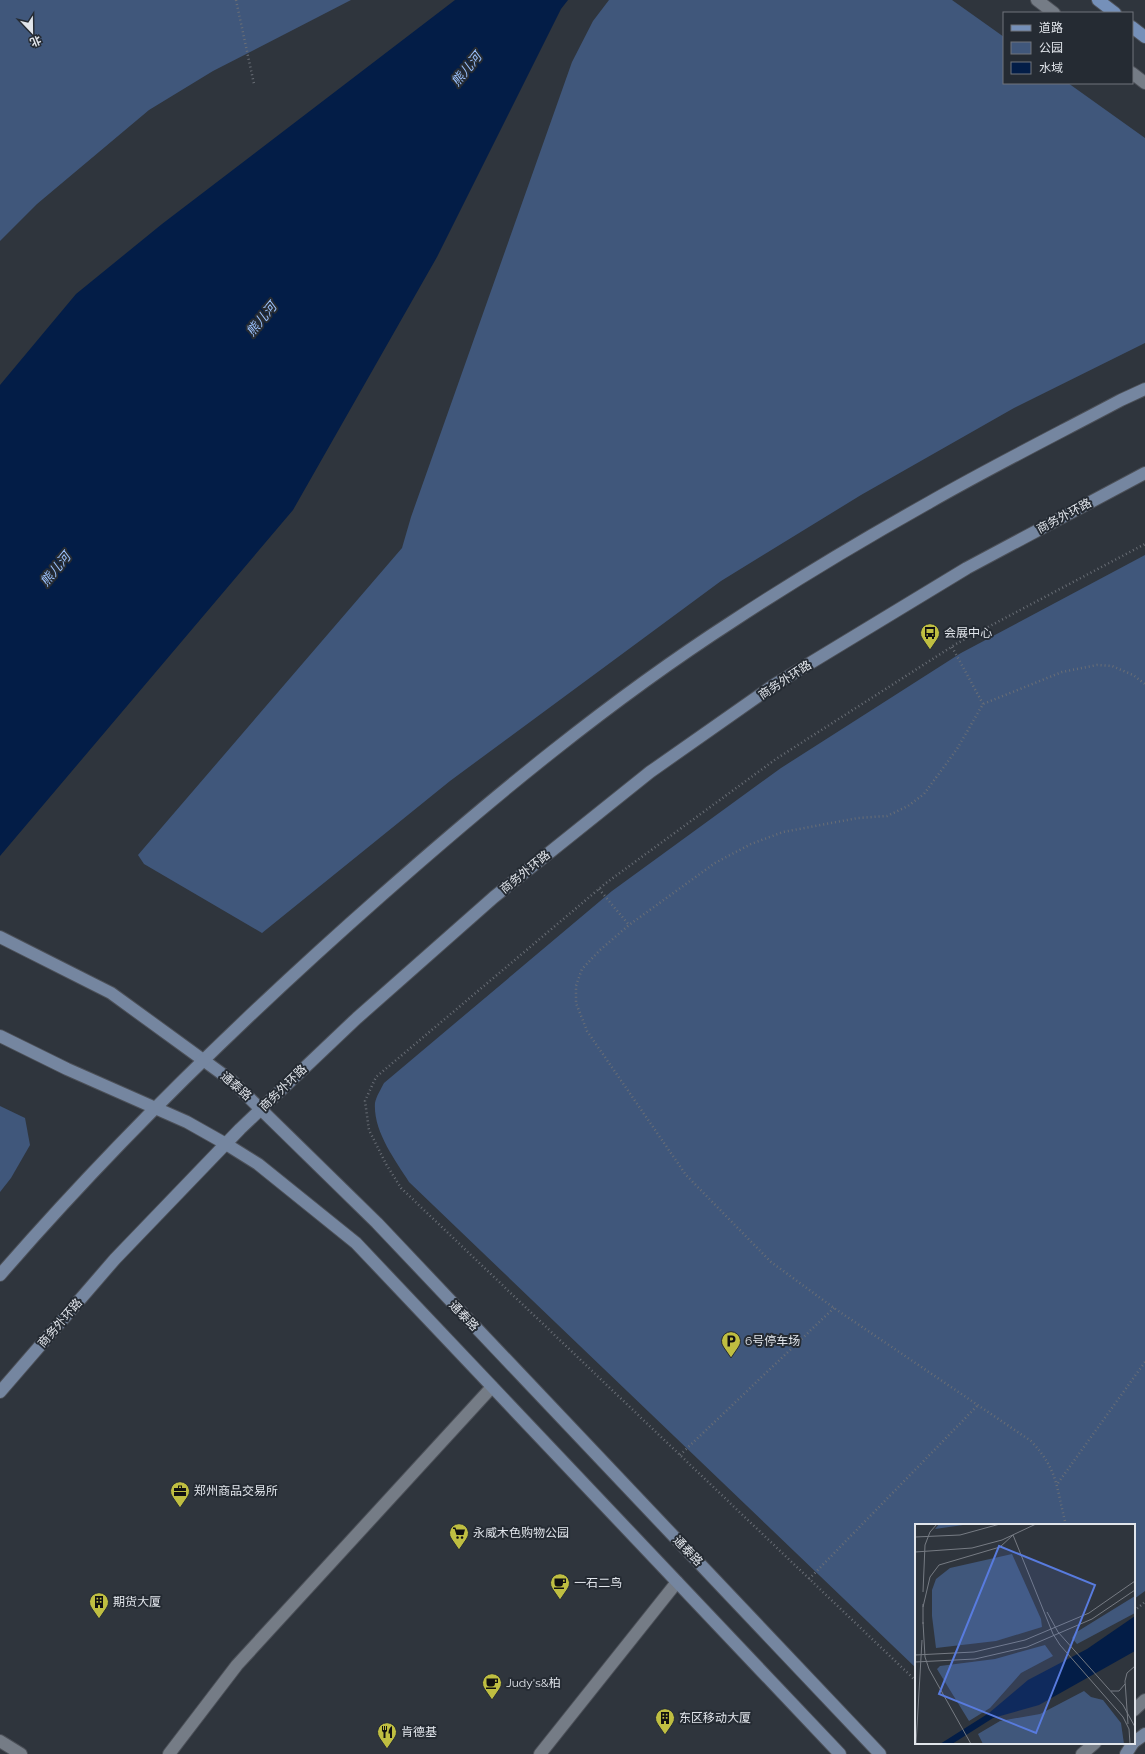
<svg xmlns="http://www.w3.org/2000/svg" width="1145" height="1754" viewBox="0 0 1145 1754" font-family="Raleway,'Noto Sans SC',sans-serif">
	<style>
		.green { fill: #40577b }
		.water { fill: #031d47 }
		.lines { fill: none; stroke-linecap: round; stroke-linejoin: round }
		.lane-casing { stroke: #4c5058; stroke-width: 14 }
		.street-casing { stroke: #4c5058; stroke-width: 14 }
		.secondary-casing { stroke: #4c5058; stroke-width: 14 }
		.primary-casing { stroke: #4c5058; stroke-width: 14 }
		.path { stroke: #696e76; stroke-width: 2.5; stroke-dasharray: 1 3; stroke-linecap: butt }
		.lane { stroke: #757c86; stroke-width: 12 }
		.street { stroke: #757c86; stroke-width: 12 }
		.secondary { stroke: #7586a0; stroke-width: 12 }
		.primary { stroke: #7590b9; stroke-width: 12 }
		.labels { text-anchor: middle; stroke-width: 4; stroke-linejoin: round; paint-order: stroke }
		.street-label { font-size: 12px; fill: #e1e5eb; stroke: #252b33 }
		.poi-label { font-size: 12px; fill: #e1e5eb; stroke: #252b33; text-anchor: start }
		.water-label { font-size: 13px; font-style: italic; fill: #9dc3fe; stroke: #252b33 }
		.inset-road { fill: none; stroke: #767b83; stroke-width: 1 }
		.view { fill: #587bde; fill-opacity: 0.15; stroke: #587bde; stroke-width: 2 }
		.inset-edge { fill: none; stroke: #e1e5eb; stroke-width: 2 }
	</style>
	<rect width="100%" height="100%" fill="#2f353d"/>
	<!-- green -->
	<g class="green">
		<polygon points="0,0 351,0 213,71 149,110 37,204 0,241"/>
		<polygon points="609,0 952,0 1004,37 1004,83 1068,83 1145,138 1145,343 1014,408 861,495 721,581 450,781 262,933 144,864 138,855 402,548 411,517 572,62 593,21"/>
		<path d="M 1145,555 L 1145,1591 L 1134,1599 L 1134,1525 L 916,1525 L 916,1668 L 409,1182 C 395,1160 373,1131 375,1103 C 376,1097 381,1089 384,1083 L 612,891 L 781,768 L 961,653 Z"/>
		<polygon points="0,1106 25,1118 30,1145 11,1178 0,1192"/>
	</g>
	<!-- water -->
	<polygon class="water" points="455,0 568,0 561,9 437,257 293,510 0,856 0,385 76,294 162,224"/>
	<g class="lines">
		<defs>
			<g id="lane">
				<polyline points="0,1741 21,1754"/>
				<polyline points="169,1754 237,1665 492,1387"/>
				<polyline points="540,1754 677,1582"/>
			</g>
			<g id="street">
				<polyline points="1037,0 1054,13"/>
				<polyline points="1132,73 1145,83"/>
				<polyline points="1134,1710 1145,1700"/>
				<polyline points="1082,1754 1095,1743"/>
			</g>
			<g id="secondary">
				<polyline points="0,937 111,993 232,1081 377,1223 880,1754"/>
				<polyline points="0,1036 67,1069 187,1122 226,1144 258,1164 356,1243 840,1754"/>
				<path d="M 0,1275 C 118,1139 247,1014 382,895 C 493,797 609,701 733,621 C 797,579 864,539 930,502 C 993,466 1057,434 1121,400 L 1145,389"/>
				<polyline points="0,1392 115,1259 240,1129 357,1018 494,897 650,772 774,685 967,568 1145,473"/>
				<polyline points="1134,1742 1145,1734"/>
				<polyline points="1126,1754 1133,1743"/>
			</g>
			<g id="primary">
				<polyline points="1098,0 1115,13"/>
				<polyline points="1132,27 1145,37"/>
			</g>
		</defs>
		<!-- lane casing -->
		<use href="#lane" class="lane-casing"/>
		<!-- street casing -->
		<use href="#street" class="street-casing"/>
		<!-- secondary casing -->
		<use href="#secondary" class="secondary-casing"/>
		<!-- primary casing -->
		<use href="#primary" class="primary-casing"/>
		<!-- path -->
		<g class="path">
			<polyline points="236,0 254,84"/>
			<polyline points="952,647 983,704"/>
			<polyline points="599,889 629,925"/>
			<polyline points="680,1455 834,1308"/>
			<polyline points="1058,1483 1145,1362"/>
			<path d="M 1066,1525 C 1056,1488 1059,1471 1031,1441 L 834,1308 L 771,1262 L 686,1175 L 587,1031 L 576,1003 L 576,986 L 582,969 L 600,950 L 629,925 L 715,863 L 751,844 L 783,832 L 858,818 L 887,816 L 908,806 L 924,794 L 957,749 L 983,704 L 1062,672 L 1097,665 L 1112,666 L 1133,675 L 1145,684"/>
			<polyline points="809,1579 978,1405"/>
			<polyline points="1134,1611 1145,1602"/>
			<polyline points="916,1681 401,1188 386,1164 369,1130 365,1101 376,1077 606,883 776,759 956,644 1145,544"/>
		</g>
		<!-- lane -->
		<use href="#lane" class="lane"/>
		<!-- street -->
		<use href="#street" class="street"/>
		<!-- secondary -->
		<use href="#secondary" class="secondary"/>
		<!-- primary -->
		<use href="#primary" class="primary"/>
	</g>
	<!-- icons -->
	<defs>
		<symbol id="bus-pin" viewBox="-11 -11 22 30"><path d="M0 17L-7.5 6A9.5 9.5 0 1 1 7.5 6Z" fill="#bfbe41" stroke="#252b33"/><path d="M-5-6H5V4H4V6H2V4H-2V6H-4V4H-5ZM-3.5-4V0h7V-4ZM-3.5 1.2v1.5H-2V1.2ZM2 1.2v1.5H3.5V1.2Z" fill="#111"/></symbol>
		<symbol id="parking-pin" viewBox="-11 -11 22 30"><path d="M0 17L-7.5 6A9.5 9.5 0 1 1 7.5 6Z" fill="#bfbe41" stroke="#252b33"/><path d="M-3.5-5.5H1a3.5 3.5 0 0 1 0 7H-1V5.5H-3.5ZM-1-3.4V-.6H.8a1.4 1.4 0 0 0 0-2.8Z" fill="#111"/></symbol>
		<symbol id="office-pin" viewBox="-11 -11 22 30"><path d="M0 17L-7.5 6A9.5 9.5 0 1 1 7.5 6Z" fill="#bfbe41" stroke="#252b33"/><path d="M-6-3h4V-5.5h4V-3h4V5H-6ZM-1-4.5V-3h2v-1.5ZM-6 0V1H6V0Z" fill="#111"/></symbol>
		<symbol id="supermarket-pin" viewBox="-11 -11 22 30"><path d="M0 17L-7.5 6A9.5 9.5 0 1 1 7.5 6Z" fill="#bfbe41" stroke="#252b33"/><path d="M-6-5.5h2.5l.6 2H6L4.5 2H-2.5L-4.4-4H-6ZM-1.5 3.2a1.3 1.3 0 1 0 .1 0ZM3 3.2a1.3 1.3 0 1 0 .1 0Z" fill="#111"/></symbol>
		<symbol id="cafe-pin" viewBox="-11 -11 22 30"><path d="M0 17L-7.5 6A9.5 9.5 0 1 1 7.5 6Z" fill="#bfbe41" stroke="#252b33"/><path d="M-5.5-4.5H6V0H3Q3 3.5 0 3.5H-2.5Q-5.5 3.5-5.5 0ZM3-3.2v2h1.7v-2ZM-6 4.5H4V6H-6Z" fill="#111"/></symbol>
		<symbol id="building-pin" viewBox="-11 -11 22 30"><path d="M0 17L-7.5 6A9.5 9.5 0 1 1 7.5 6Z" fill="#bfbe41" stroke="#252b33"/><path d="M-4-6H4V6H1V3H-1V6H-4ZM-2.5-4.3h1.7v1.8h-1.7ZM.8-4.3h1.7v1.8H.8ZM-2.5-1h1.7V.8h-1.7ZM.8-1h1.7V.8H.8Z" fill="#111"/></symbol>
		<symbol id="restaurant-pin" viewBox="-11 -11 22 30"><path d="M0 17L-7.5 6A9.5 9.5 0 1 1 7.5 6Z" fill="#bfbe41" stroke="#252b33"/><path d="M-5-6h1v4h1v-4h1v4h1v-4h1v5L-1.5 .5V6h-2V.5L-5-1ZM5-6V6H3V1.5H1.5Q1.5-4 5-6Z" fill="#111"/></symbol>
	</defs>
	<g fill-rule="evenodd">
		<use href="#bus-pin" x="919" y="622" width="22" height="30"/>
		<use href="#parking-pin" x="720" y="1330" width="22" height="30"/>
		<use href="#office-pin" x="169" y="1480" width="22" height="30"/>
		<use href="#supermarket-pin" x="448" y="1522" width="22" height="30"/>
		<use href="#cafe-pin" x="549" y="1572" width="22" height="30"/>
		<use href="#building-pin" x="88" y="1591" width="22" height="30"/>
		<use href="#cafe-pin" x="481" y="1672" width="22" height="30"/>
		<use href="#building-pin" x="654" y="1707" width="22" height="30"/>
		<use href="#restaurant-pin" x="376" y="1721" width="22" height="30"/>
	</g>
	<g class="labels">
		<!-- street labels -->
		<g class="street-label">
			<text transform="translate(1064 516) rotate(-28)" y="4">商务外环路</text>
			<text transform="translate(785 680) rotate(-33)" y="4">商务外环路</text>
			<text transform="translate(525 872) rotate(-39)" y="4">商务外环路</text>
			<text transform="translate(236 1086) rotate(41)" y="4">通泰路</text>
			<text transform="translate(283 1088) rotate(-44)" y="4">商务外环路</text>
			<text transform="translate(464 1316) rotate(46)" y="4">通泰路</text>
			<text transform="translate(60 1323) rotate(-49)" y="4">商务外环路</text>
			<text transform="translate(688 1551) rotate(46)" y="4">通泰路</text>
		</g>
		<!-- poi labels -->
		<g class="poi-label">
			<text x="944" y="637">会展中心</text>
			<text x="745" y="1345">6号停车场</text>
			<text x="194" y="1495">郑州商品交易所</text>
			<text x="473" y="1537">永威木色购物公园</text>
			<text x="574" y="1587">一石二鸟</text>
			<text x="113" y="1606">期货大厦</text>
			<text x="506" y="1687">Judy's&amp;柏</text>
			<text x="679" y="1722">东区移动大厦</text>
			<text x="401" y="1736">肯德基</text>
		</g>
		<!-- water labels -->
		<g class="water-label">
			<text transform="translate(466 69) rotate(-51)" y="5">熊儿河</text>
			<text transform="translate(261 319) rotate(-51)" y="5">熊儿河</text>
			<text transform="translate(55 569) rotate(-51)" y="5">熊儿河</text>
		</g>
	</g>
	<!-- overview -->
	<g transform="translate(915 1524)">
		<rect width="220" height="220" fill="#2f353d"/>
		<path d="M 24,0 L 55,0 L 20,5 ZM 97,30 L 126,95 L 127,103 L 81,117 L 21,124 L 17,92 L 17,66 L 21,55 L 35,44 ZM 220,72 L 220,89 L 162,120 L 157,114 L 160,109 ZM 130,121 L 138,132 L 106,149 L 75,184 L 54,197 L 22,145 L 25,142 L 80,135 ZM 169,167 L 176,173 L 188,176 L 206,199 L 209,220 L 68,220 L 63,210 L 85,197 L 125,190 Z" fill="#40577b"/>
		<path d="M 220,92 L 220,127 L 124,181 L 78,194 L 37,220 L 25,220 L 74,189 L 113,156 L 172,125 Z" fill="#031d47"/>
		<path class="inset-road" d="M 0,13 L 45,11 L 85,0M 0,28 L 57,24 L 87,16 L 121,0M 0,29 L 0,124M 8,68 L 10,21 L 15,8 L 22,0M 8,83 L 15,53 L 24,41 L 85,23 L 98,11 L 138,110 L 145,121 L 208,193 L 214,205 L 215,220M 132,88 L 143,108 L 208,181 L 220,203M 8,98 L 10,133 L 14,145 L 56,220M 8,100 L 8,80M 0,131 L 59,128 L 110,116 L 174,89 L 220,57M 0,138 L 60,135 L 112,123 L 177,95 L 220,66M 196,167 L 204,167 L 210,160M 220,199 L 220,151M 213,200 L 210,157 L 212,149 L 220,142M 1,220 L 7,116"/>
		<path class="view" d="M 84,22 L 180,61 L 121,209 L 24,170 Z"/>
		<rect width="220" height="220" class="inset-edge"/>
	</g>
	<!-- legend -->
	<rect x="1003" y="12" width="130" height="72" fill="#252b33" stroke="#70757d"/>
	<rect x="1011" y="25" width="20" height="6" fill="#7590b9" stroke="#70757d"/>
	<text x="1039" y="32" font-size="12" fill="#e1e5eb">道路</text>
	<rect x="1011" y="42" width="20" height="12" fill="#40577b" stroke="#70757d"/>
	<text x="1039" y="52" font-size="12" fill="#e1e5eb">公园</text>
	<rect x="1011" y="62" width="20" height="12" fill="#031d47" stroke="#70757d"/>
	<text x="1039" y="72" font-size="12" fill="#e1e5eb">水域</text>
	<!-- north arrow -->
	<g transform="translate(32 32) rotate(158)" stroke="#252b33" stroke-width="3" paint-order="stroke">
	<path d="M0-3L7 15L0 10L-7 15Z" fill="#e1e5eb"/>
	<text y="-6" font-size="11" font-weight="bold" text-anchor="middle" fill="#e1e5eb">北</text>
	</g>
</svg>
